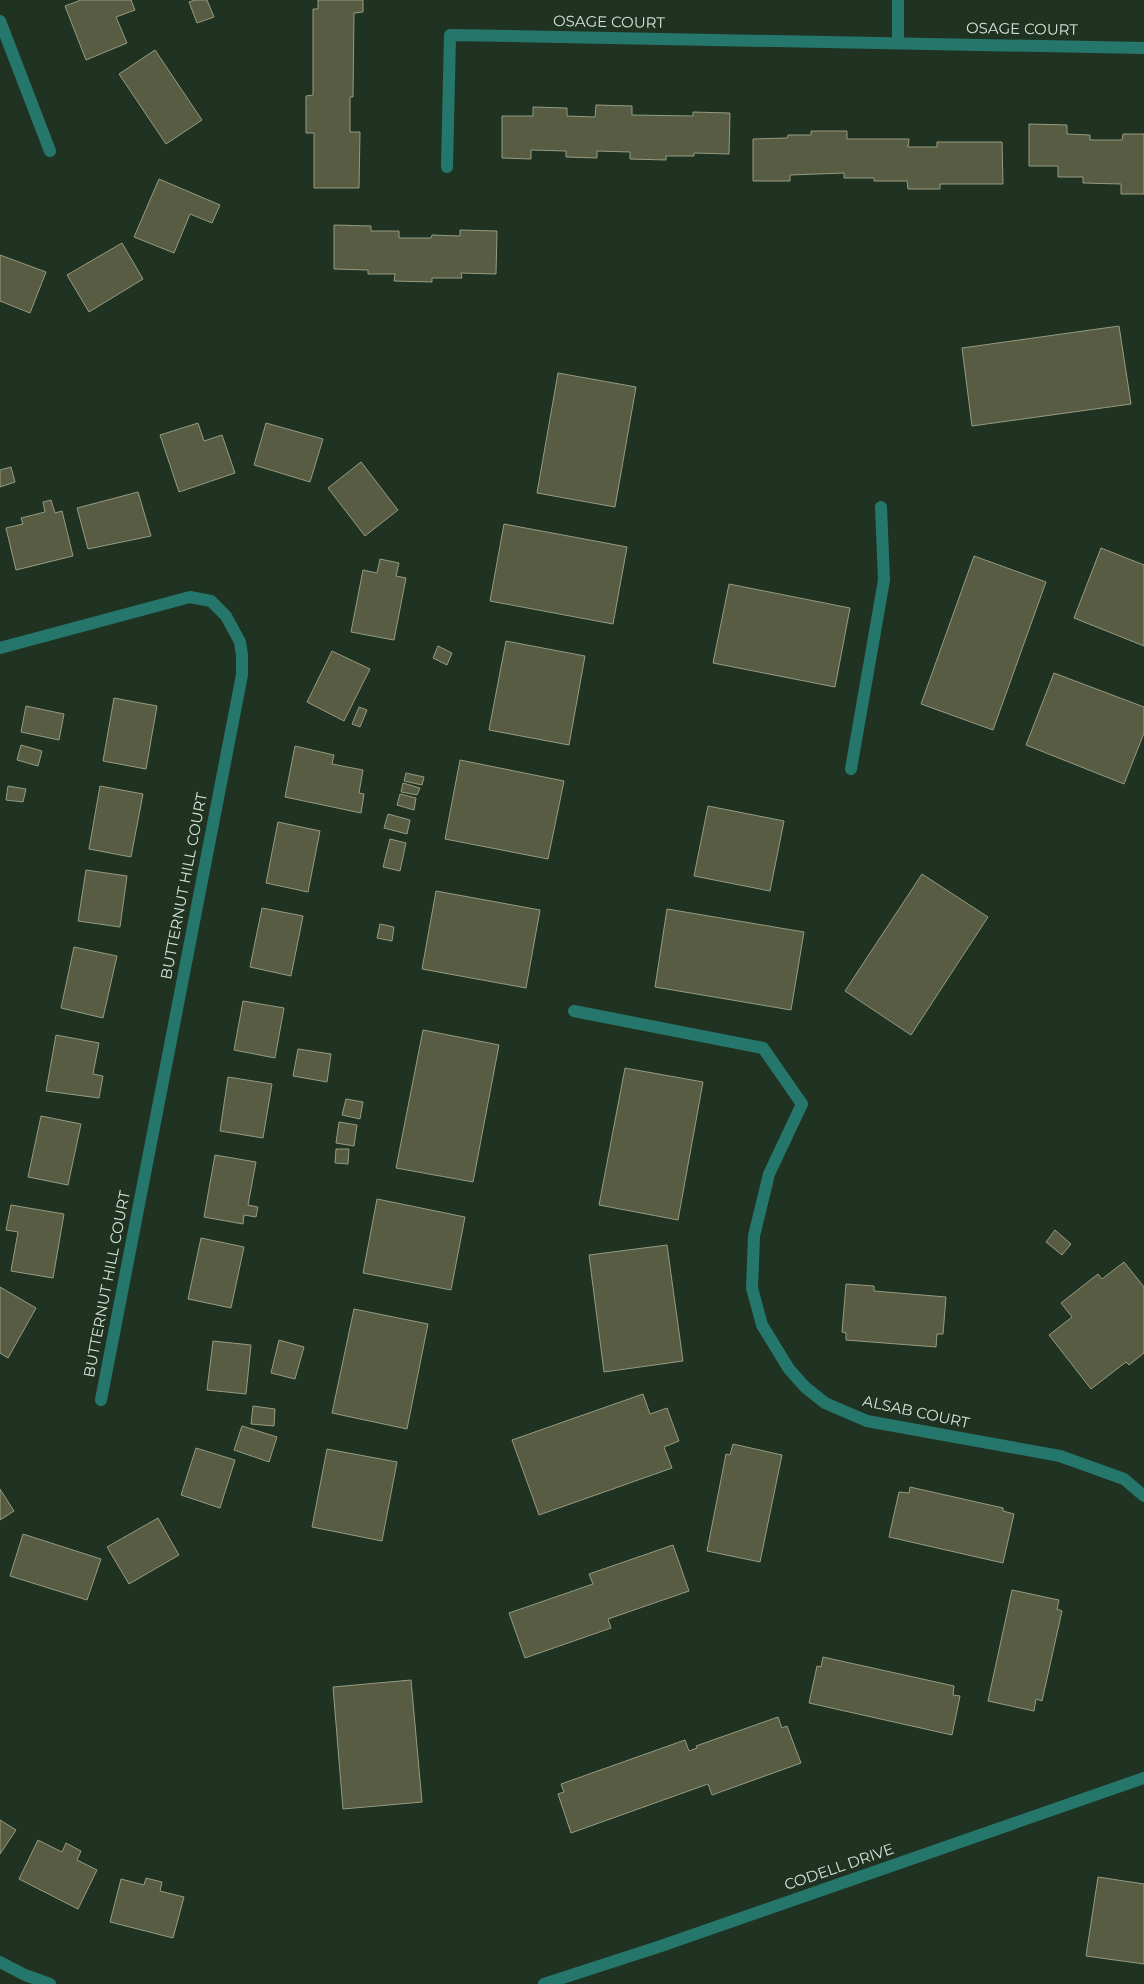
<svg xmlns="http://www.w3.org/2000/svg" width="1144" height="1984" viewBox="0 0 1144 1984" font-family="Montserrat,sans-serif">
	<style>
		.building { fill: #585c43; stroke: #969b80 }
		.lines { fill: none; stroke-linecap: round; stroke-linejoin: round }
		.minor { stroke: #26776b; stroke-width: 12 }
		.labels { text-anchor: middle; stroke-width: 5; stroke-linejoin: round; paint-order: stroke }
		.street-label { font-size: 15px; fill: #d9e5da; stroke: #203323 }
	</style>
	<rect width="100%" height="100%" fill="#203323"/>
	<!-- building -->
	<g class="building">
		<polygon points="81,0 131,0 135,10 116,17 127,43 86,60 65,6"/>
		<polygon points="195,0 207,0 214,17 197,23 189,2"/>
		<polygon points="318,0 363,0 363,12 354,13 353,97 350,97 350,132 360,132 359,188 314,188 314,133 306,133 306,96 313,95 313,9 318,9"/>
		<polygon points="155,50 202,120 166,144 119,74"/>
		<polygon points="596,105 632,106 632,115 693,116 693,112 730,113 729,154 694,153 694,156 666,156 666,160 630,159 630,152 597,151 597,158 566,157 566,151 531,150 531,159 502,158 502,116 533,116 533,107 567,108 567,116 595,117"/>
		<polygon points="1029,124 1067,125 1067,134 1090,135 1090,140 1122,140 1123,134 1144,134 1144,194 1121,194 1121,184 1083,183 1083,177 1058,177 1058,166 1029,166"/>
		<polygon points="811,131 847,131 847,139 909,139 908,147 937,147 937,142 1002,142 1003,184 940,184 940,189 908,189 907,181 874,181 874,178 844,178 844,173 790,175 790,181 753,181 753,139 787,138 788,135 811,135"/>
		<polygon points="159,179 220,205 212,223 190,214 174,253 134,237"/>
		<polygon points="334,225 371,226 371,231 399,231 399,238 431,238 432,235 460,236 460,230 497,231 496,274 461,273 462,278 432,278 432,282 394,281 395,274 368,274 368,270 334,269"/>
		<polygon points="122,243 143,279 89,312 67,275"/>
		<polygon points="0,255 46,272 30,313 0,301"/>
		<polygon points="1119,326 1131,404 972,426 962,348"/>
		<polygon points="558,373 636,387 615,507 537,493"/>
		<polygon points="198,423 204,441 222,435 235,473 179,492 160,435"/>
		<polygon points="266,423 323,439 310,482 254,465"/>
		<polygon points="361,462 398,510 365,536 328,488"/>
		<polygon points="11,467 15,482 0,487 0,470"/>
		<polygon points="138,492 151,536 88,549 77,508"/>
		<polygon points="51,500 55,513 62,511 73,556 16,570 6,528 23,524 21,518 45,512 43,502"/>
		<polygon points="504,524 627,547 613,624 490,601"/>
		<polygon points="1101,548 1144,565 1144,646 1074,618"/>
		<polygon points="974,556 1046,582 993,730 921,704"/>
		<polygon points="380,559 399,563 396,576 406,578 394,640 351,632 363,570 377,573"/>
		<polygon points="729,584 850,608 835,687 713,663"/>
		<polygon points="506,641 585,656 569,745 489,730"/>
		<polygon points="438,646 452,653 447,665 433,658"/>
		<polygon points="332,651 370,669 344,721 307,702"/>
		<polygon points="1054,673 1144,707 1144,733 1124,784 1026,745"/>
		<polygon points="114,698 157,706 146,769 103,761"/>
		<polygon points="26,706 64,714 59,740 21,732"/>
		<polygon points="359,707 367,710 360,727 352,724"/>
		<polygon points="21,745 42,751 38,766 17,760"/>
		<polygon points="295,746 334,755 332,764 363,770 359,793 364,794 361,813 285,797"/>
		<polygon points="460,760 564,781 548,859 445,839"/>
		<polygon points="406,773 424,777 422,785 404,781"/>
		<polygon points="403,783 420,788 417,795 401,792"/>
		<polygon points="8,786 26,789 23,802 6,800"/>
		<polygon points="100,786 143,794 131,857 89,849"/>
		<polygon points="400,794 416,798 414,810 397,805"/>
		<polygon points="708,806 784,821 770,891 694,876"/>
		<polygon points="388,814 410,820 407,834 384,828"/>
		<polygon points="278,822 320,831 308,892 266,883"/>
		<polygon points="390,839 406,843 400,871 383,867"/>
		<polygon points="86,870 127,876 120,927 78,921"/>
		<polygon points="922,874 988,917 911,1035 845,991"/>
		<polygon points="436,891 540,910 526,988 422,969"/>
		<polygon points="262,908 303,916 291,976 250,967"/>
		<polygon points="667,909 804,932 791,1010 655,987"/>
		<polygon points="380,924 394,927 392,941 377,938"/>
		<polygon points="74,947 117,956 103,1018 61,1008"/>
		<polygon points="243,1001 284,1008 275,1058 234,1050"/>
		<polygon points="423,1030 499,1045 473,1182 396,1168"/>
		<polygon points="56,1035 99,1043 93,1074 103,1076 99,1098 46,1091"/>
		<polygon points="298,1049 331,1054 327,1082 293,1076"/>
		<polygon points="625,1068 703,1082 678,1220 599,1205"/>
		<polygon points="228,1077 272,1084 263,1138 220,1131"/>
		<polygon points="346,1099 363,1102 360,1119 342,1115"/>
		<polygon points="41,1116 81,1124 68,1185 28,1177"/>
		<polygon points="339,1122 357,1125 354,1146 336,1143"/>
		<polygon points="336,1149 349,1149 348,1164 335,1163"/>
		<polygon points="215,1155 256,1162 248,1205 258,1207 256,1217 244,1215 243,1224 204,1217"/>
		<polygon points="377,1199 465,1217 451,1290 363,1273"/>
		<polygon points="11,1205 64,1214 53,1278 11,1271 18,1232 6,1230"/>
		<polygon points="1055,1230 1071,1244 1062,1255 1046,1242"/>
		<polygon points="201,1238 244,1247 231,1308 188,1299"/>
		<polygon points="667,1245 683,1361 604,1372 589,1255"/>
		<polygon points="1124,1262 1144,1287 1144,1353 1129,1365 1126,1362 1091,1389 1049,1335 1072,1317 1061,1303 1098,1274 1102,1279"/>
		<polygon points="846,1284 874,1286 874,1291 946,1297 943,1334 937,1334 936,1347 846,1340 846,1333 842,1332"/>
		<polygon points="0,1287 36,1308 8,1358 0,1353"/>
		<polygon points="354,1309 428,1324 407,1429 332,1413"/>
		<polygon points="279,1340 304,1347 295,1379 271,1373"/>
		<polygon points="213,1341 251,1345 246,1394 207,1390"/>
		<polygon points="643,1394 650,1414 667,1408 679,1441 664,1447 672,1468 539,1515 512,1440"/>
		<polygon points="253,1406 275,1409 274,1426 251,1424"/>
		<polygon points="242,1426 277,1437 269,1462 234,1450"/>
		<polygon points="733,1444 782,1455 760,1562 707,1551 726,1454 730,1455"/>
		<polygon points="196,1448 235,1460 220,1508 181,1495"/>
		<polygon points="327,1449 397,1462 382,1541 312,1527"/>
		<polygon points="910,1487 1003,1508 1003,1511 1014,1514 1003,1563 889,1537 899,1492 909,1493"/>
		<polygon points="0,1489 14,1511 0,1520"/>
		<polygon points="158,1518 179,1555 129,1584 107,1547"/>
		<polygon points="23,1534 101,1559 87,1600 10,1576"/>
		<polygon points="673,1545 689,1591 608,1619 611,1628 525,1658 509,1613 593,1584 589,1574"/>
		<polygon points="1012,1590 1059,1600 1057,1609 1062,1611 1042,1701 1036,1699 1034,1711 988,1701"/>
		<polygon points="823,1657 954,1686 953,1695 960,1696 952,1735 809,1703 817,1666 821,1667"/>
		<polygon points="411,1680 422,1802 343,1809 333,1687"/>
		<polygon points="778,1717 782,1728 787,1726 801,1763 712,1795 708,1784 571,1833 558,1794 564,1792 561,1784 685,1740 689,1751 697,1748 696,1746"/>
		<polygon points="0,1820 16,1830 0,1854"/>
		<polygon points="38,1840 62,1852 66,1843 81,1851 77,1860 97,1870 78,1909 19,1879"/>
		<polygon points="1098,1877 1144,1884 1144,1964 1086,1956"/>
		<polygon points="146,1878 162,1882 160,1891 184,1897 173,1938 110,1922 121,1879 144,1885"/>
	</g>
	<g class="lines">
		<!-- minor -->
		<g class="minor">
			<polyline points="898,0 898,43"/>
			<polyline points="0,21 50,151"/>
			<polyline points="447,167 450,35 1144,48"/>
			<polyline points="0,648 190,597 211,601 226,616 240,642 242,655 242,675 101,1400"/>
			<polyline points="851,769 884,580 881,507"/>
			<polyline points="574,1011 763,1048 802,1104 769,1174 754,1236 752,1288 762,1325 789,1369 805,1387 825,1403 867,1421 1060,1456 1124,1479 1144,1496"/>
			<polyline points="0,1962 25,1975 50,1984"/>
			<polyline points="544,1984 661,1946 1144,1778"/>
		</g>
	</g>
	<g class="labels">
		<!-- street labels -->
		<g class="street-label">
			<text transform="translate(609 22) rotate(1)" y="5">OSAGE COURT</text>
			<text transform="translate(1022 29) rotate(1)" y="5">OSAGE COURT</text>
			<text transform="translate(184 886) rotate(-79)" y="5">BUTTERNUT HILL COURT</text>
			<text transform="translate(107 1284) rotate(-79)" y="5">BUTTERNUT HILL COURT</text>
			<text transform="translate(916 1412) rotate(12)" y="5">ALSAB COURT</text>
			<text transform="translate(839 1867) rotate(-19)" y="5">CODELL DRIVE</text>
		</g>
	</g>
</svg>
